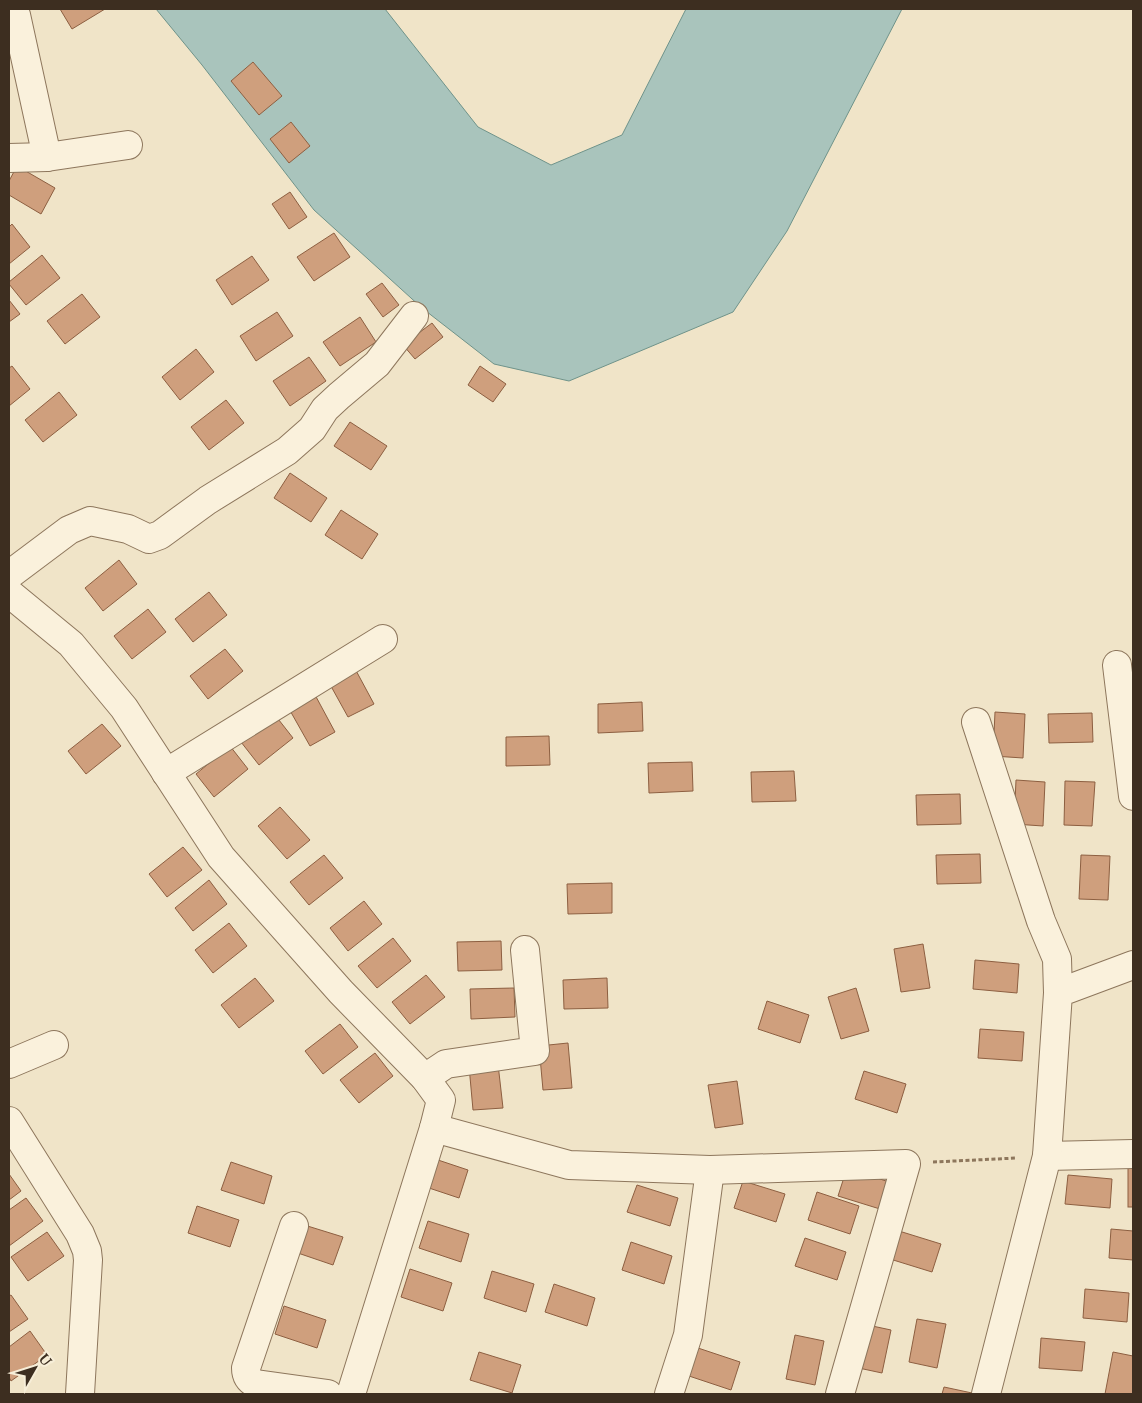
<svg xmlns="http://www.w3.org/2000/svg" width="1142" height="1403" viewBox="0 0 1142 1403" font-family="Merriweather,serif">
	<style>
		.water { fill: #a9c4bc; stroke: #6f938a }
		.building { fill: #cf9f7d; stroke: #8d5f41 }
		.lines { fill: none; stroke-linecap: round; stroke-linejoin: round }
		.minor-casing { stroke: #8d765c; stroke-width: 30 }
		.tertiary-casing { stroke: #8d765c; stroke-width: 30 }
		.path { stroke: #8d765c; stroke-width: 3; stroke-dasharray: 4 2.5; stroke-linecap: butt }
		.minor { stroke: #faf1dc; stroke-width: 28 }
		.tertiary { stroke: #faf1dc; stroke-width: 28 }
	</style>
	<rect width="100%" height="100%" fill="#f0e4c8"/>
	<!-- water -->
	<polygon class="water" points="156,9 385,9 478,127 551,165 622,135 686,9 902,9 787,231 733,312 569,381 494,364 422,308 314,210 202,65"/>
	<!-- building -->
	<g class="building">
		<polygon points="60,9 105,9 72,29"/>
		<polygon points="253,62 282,96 259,115 231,81"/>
		<polygon points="291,122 310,146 289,163 270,139"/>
		<polygon points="17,166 55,188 41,214 9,195 9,181"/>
		<polygon points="290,192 307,217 289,229 272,204"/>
		<polygon points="12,224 30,247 9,264 9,227"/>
		<polygon points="334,233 350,257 314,281 297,257"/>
		<polygon points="42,255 60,278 26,305 9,284 9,282"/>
		<polygon points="252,256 269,280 232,305 216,280"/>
		<polygon points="382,283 399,305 383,317 366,294"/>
		<polygon points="82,294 100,317 65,344 47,321"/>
		<polygon points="9,300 20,314 9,322"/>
		<polygon points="277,312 293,336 256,361 240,336"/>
		<polygon points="360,317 376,342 340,366 323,342"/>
		<polygon points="432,323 443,337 415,359 403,345"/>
		<polygon points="196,349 214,372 180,400 162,377"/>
		<polygon points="309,357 326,381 290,406 273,381"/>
		<polygon points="12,366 30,389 9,406 9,368"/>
		<polygon points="480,366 506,384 493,402 468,385"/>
		<polygon points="59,392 77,415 43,442 25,420"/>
		<polygon points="226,400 244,423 209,450 191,427"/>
		<polygon points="350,422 387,446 371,470 334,446"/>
		<polygon points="290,473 327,498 311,522 274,498"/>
		<polygon points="341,510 378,534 362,559 325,535"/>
		<polygon points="119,560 137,584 103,611 85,588"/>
		<polygon points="209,592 227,615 193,642 175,619"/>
		<polygon points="148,609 166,632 132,659 114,636"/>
		<polygon points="225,649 243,671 208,699 190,676"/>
		<polygon points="353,665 374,704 348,717 327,679"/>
		<polygon points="314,693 335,732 310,746 288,707"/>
		<polygon points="642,702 643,731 598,733 598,704"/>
		<polygon points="995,712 1025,714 1023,758 993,756"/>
		<polygon points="1092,713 1093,742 1049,743 1048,714"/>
		<polygon points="275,715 293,738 259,765 241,742"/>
		<polygon points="102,724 121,746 86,774 68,751"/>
		<polygon points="549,736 550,765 506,766 506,737"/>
		<polygon points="230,746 248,769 214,797 196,774"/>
		<polygon points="692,762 693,791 649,793 648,763"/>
		<polygon points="794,771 796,801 752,802 751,772"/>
		<polygon points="1016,780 1045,782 1043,826 1014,824"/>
		<polygon points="1065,781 1095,782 1092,826 1064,825"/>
		<polygon points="960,794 961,824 917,825 916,795"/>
		<polygon points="280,807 310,840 287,859 258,826"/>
		<polygon points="183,847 202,870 167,897 149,874"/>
		<polygon points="980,854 981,883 937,884 936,855"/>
		<polygon points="324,855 343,878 309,905 290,882"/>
		<polygon points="1081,855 1110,856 1108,900 1079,899"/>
		<polygon points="209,880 227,904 193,931 175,908"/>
		<polygon points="612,883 612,913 568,914 567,884"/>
		<polygon points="364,901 382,924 348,951 330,928"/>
		<polygon points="229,923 247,946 213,973 195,950"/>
		<polygon points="393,938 411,961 377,988 358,966"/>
		<polygon points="501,941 502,970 458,971 457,942"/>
		<polygon points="923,944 930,988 901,992 894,949"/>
		<polygon points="975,960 1019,964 1017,993 973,989"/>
		<polygon points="426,975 445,997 410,1024 392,1002"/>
		<polygon points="255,978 274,1001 239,1028 221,1005"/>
		<polygon points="607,978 608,1008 564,1009 563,980"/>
		<polygon points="514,988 515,1017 471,1019 470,989"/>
		<polygon points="856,988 869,1031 841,1039 828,997"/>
		<polygon points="767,1001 809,1015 800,1043 758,1029"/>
		<polygon points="340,1024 358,1047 323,1074 305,1051"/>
		<polygon points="980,1029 1024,1032 1022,1061 978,1058"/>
		<polygon points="568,1043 572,1088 543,1090 539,1046"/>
		<polygon points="375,1053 393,1076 359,1103 340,1080"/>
		<polygon points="498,1064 503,1108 473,1110 469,1066"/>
		<polygon points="864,1071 906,1084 897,1113 855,1099"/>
		<polygon points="737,1081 743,1124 715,1128 708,1085"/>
		<polygon points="426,1156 468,1170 459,1198 417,1184"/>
		<polygon points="231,1162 272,1176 264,1204 221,1190"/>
		<rect x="1128" y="1163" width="5" height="44"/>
		<polygon points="847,1168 889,1182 880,1209 838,1196"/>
		<polygon points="9,1174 21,1191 9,1200"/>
		<polygon points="1068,1175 1112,1179 1110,1208 1065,1204"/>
		<polygon points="743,1181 785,1194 776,1222 734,1208"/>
		<polygon points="637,1185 678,1198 670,1226 627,1212"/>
		<polygon points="817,1192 859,1206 850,1234 808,1220"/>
		<polygon points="26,1198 43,1221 9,1246 9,1210"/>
		<polygon points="197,1206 239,1220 230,1247 188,1233"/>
		<polygon points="428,1221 469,1234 461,1262 419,1248"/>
		<polygon points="301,1224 343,1237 333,1265 292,1251"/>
		<polygon points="1111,1229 1133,1231 1133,1260 1109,1258"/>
		<polygon points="899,1231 941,1244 932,1272 890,1259"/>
		<polygon points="47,1232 64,1256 28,1281 11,1257"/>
		<polygon points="805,1238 846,1252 837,1280 795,1266"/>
		<polygon points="631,1242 672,1256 664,1284 622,1270"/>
		<polygon points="410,1269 452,1283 443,1311 401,1297"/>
		<polygon points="492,1271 534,1284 526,1312 484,1298"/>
		<polygon points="554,1284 595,1298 587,1326 545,1312"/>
		<polygon points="1085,1289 1129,1293 1127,1322 1083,1318"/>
		<polygon points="11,1295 28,1319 9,1332 9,1296"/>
		<polygon points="284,1306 326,1320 317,1348 275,1334"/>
		<polygon points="917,1319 946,1324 937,1368 909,1362"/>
		<polygon points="863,1324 891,1330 882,1373 854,1367"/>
		<polygon points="30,1331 47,1355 11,1381 9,1377 9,1347"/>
		<polygon points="795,1335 824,1341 815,1385 786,1379"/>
		<polygon points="1041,1338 1085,1342 1082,1371 1039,1368"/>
		<polygon points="698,1348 740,1362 731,1390 689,1376"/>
		<polygon points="479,1352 521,1365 512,1393 470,1380"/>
		<polygon points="1113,1352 1133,1356 1133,1394 1105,1394"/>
		<polygon points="944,1387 972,1393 972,1394 942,1394"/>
	</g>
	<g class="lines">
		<defs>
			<g id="minor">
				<polyline points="16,15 47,157"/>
				<polyline points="9,158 47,157 128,145"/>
				<polyline points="9,575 69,530 90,521 128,529 149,539 160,535 208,500 287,451 312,429 325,409 339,396 377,364 414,316"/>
				<polyline points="1117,665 1133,796"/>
				<polyline points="976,722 1041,921 1057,959 1058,993"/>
				<polyline points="166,773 383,639"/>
				<polyline points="9,1064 54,1045"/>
				<polyline points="425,1078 446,1064 535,1051 525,950"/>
				<polyline points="9,1121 80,1234 87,1251 88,1260 80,1394"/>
				<polyline points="434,1128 569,1165 710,1170 906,1164 840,1394"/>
				<polyline points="1047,1156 1133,1154"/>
				<path d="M 294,1226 L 246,1368 C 246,1376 248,1380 256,1384 L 328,1394"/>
				<polyline points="669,1394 688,1335 710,1170"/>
			</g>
			<g id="tertiary">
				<polyline points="9,593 71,644 124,708 221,857 341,992 425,1078 441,1100 434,1128 351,1394"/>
				<polyline points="986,1394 1047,1156 1058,993 1133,965"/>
			</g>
		</defs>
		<!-- minor casing -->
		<use href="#minor" class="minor-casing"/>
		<!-- tertiary casing -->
		<use href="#tertiary" class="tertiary-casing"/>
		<!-- path -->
		<polyline class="path" points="933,1162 1017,1158"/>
		<!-- minor -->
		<use href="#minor" class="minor"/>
		<!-- tertiary -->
		<use href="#tertiary" class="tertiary"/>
	</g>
	<!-- border -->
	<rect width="1142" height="1403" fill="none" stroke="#3d2e20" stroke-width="20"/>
	<!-- north arrow -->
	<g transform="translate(35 1368) rotate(51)" stroke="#f7eed8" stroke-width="4" paint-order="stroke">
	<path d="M0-4L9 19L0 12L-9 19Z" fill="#3d2e20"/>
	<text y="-8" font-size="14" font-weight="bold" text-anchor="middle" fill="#3d2e20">U</text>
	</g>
</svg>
